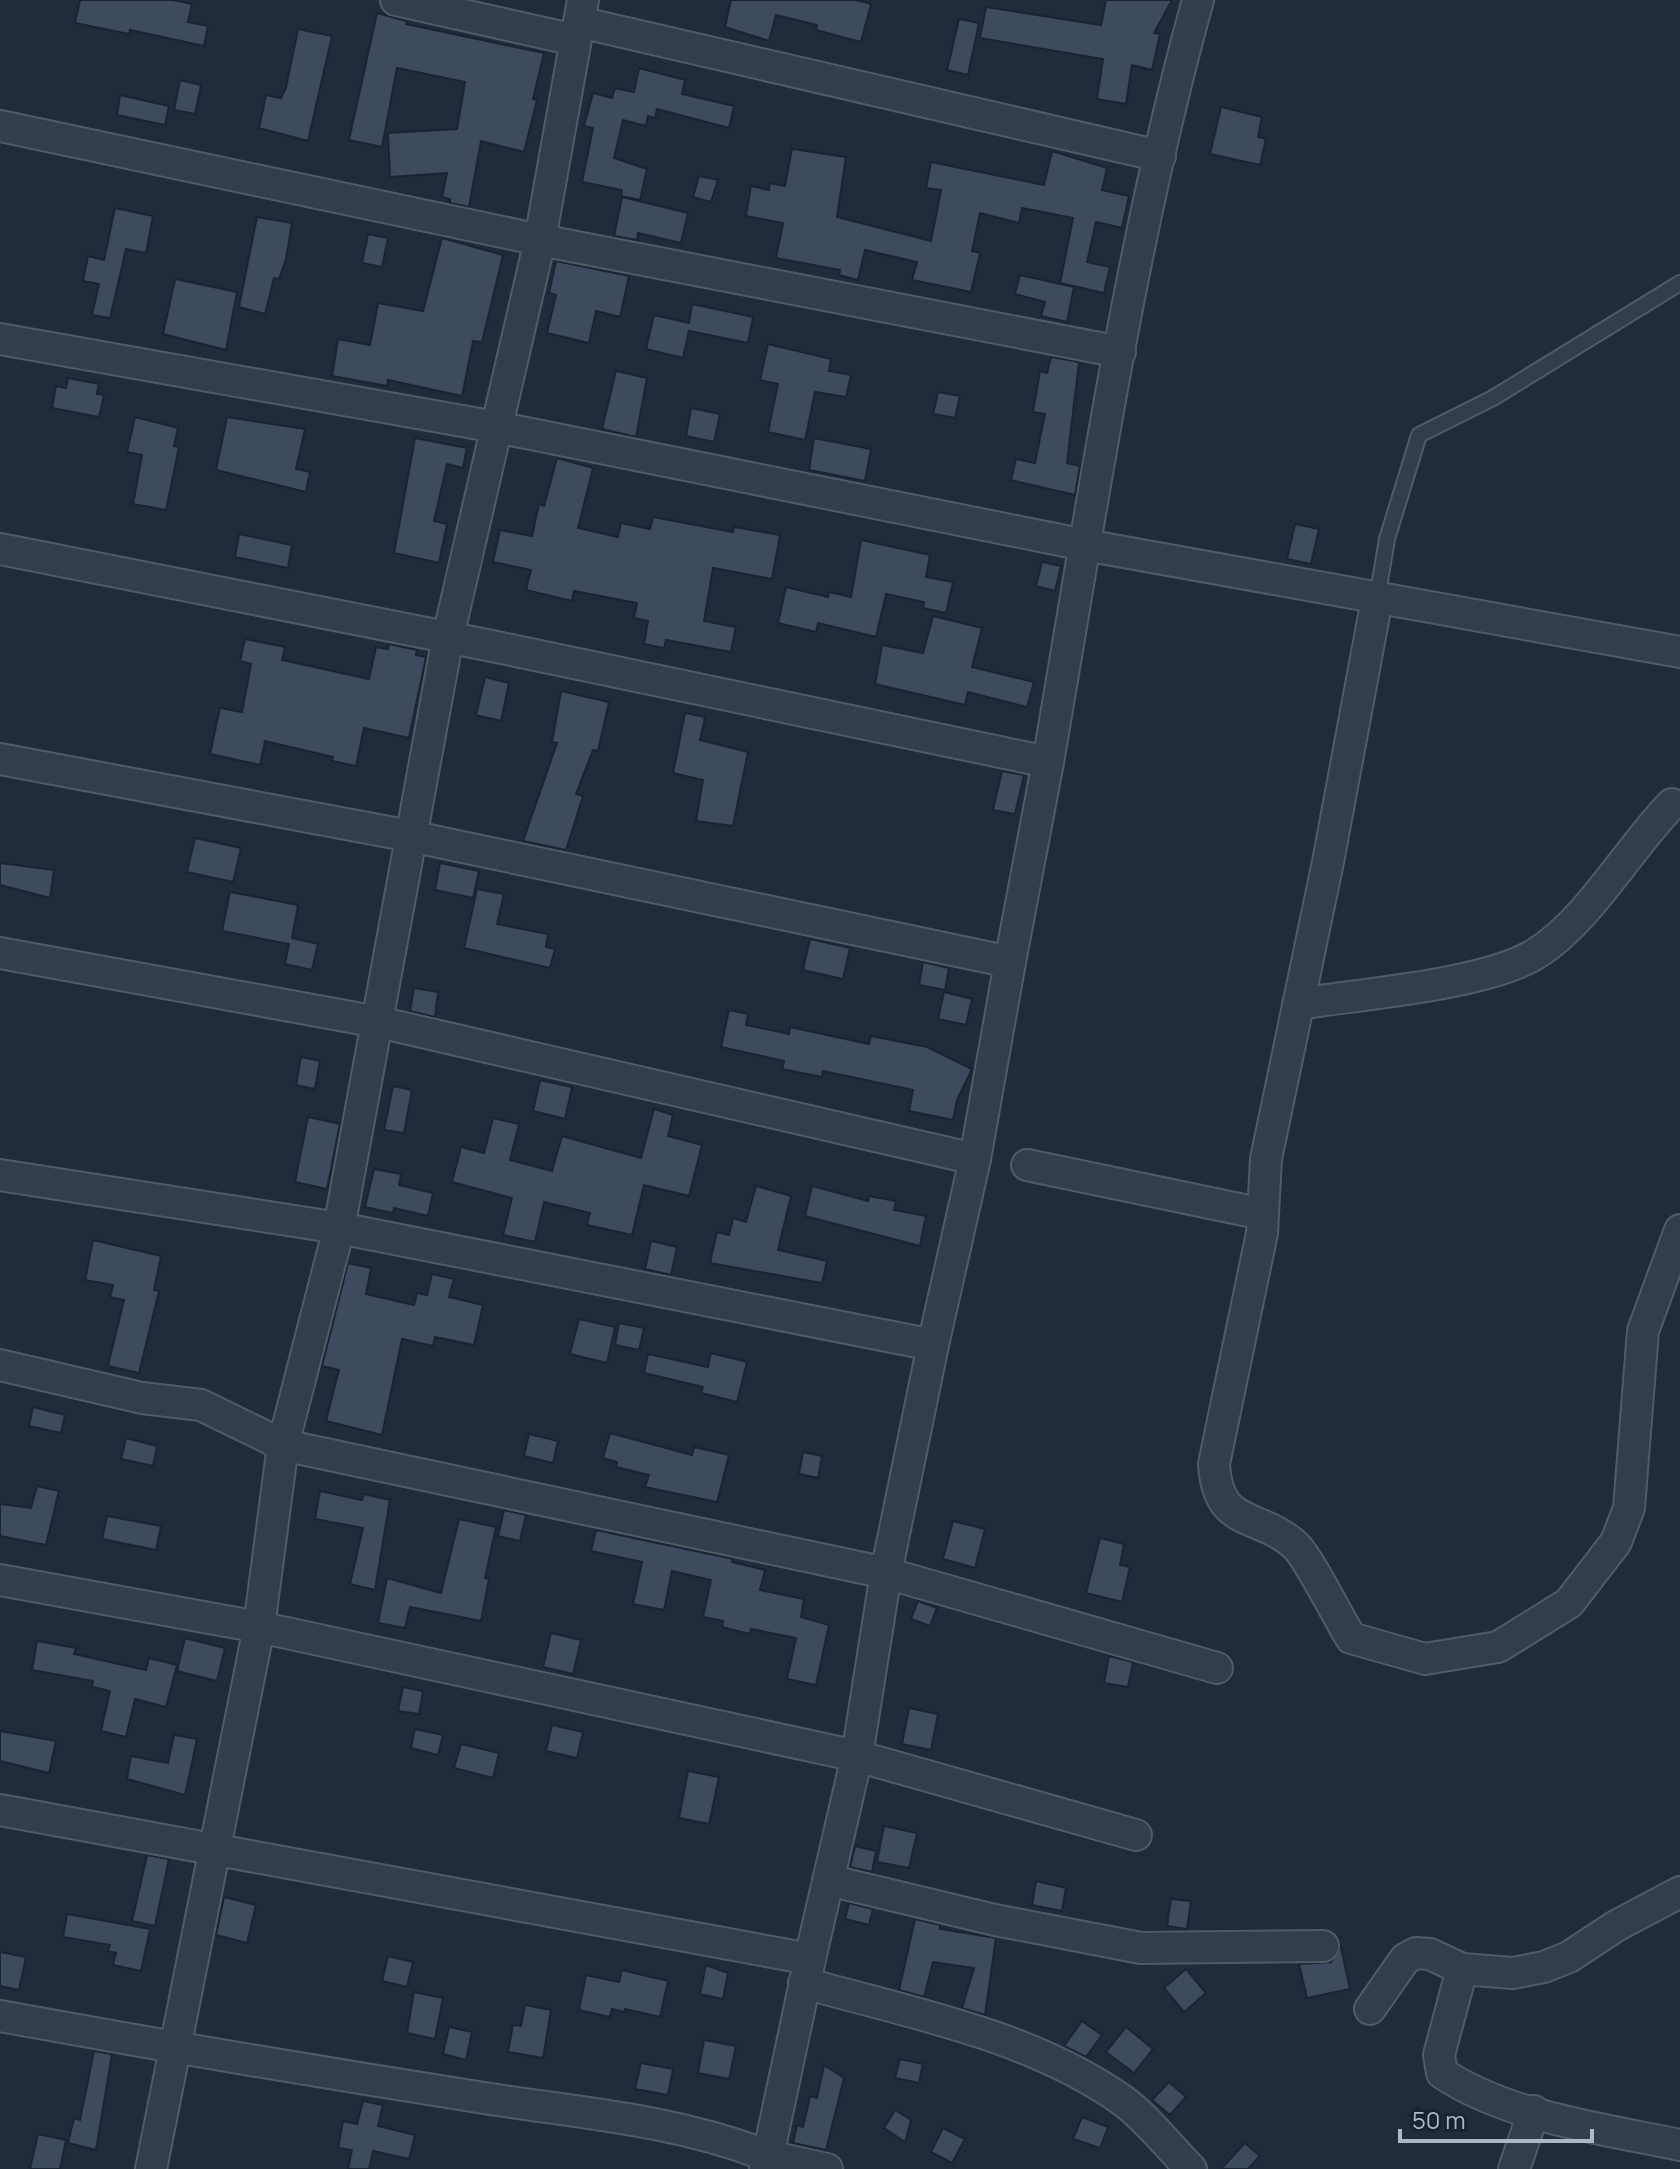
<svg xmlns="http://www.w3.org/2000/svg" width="1680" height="2169" viewBox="0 0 1680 2169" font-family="Manrope,sans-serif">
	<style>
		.building { fill: #3e4a5e; stroke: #1b2432; stroke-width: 2 }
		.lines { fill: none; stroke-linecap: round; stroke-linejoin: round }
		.service-casing { stroke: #515a69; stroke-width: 18 }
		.minor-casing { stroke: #515a69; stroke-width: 34 }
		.service { stroke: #333d4b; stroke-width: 14 }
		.minor { stroke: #333d4b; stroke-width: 30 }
	</style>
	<rect width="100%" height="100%" fill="#202b3b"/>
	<!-- building -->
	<g class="building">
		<polygon points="80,0 173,0 192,4 188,22 208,26 204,46 130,30 129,34 75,23"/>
		<polygon points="731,0 856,0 871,4 861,42 816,30 817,25 776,15 769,41 725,27"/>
		<polygon points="1106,0 1172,0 1154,33 1160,34 1152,70 1132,65 1126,104 1097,99 1103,59 980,38 986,7 1101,25"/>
		<polygon points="377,13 407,21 406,24 544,53 533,99 537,100 524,152 481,141 469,207 450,203 450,199 442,197 447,173 390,177 388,133 457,129 465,82 397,68 382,147 349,140"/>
		<polygon points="959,19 979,23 968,75 947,70"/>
		<polygon points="298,29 332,36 308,141 259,128 266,95 281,98 286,88"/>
		<polygon points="639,68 685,80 682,94 734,106 729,128 657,109 655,118 648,116 646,126 623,120 614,158 647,169 640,200 621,196 622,190 582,182 593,128 584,126 593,93 612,98 615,88 634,92"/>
		<polygon points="180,80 201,85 195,114 174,110"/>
		<polygon points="120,95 169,106 165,125 117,115"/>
		<polygon points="1221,107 1262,117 1258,137 1266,139 1260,165 1210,154"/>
		<polygon points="792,149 846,157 837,217 931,241 941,190 926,188 931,162 1044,185 1052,151 1107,168 1102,190 1129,196 1122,228 1096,222 1087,262 1110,267 1104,293 1060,283 1073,218 1022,208 1019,223 980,213 972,251 980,253 971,292 912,280 917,262 865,250 858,280 839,275 840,270 776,258 783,223 746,216 751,186 769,190 770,183 785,186"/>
		<polygon points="699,176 718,180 711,202 693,197"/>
		<polygon points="622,197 688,213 681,243 638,233 637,240 614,236"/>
		<polygon points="115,208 153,216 146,253 126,249 110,318 92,315 99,284 83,281 88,256 104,260"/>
		<polygon points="257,217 292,223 286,259 279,279 274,278 265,314 239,307"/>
		<polygon points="368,234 388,238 382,267 362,263"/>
		<polygon points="442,238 503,255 482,342 473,341 462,396 388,380 387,386 332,376 338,339 370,345 378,303 423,311"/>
		<polygon points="556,261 629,276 620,317 596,311 589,343 547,333 556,295 549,293"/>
		<polygon points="1020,275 1074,287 1067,322 1041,316 1045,302 1015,294"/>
		<polygon points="175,279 237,292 226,350 163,334"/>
		<polygon points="692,304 753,317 748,343 689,331 683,358 646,349 654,315 689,323"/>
		<polygon points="768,344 831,359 829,371 851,375 846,397 815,392 805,440 768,432 778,384 760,380"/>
		<polygon points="1051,357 1079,362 1067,463 1080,466 1075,495 1011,480 1016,459 1035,463 1045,414 1033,412 1040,371 1047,373"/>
		<polygon points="616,371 647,378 636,437 602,429"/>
		<polygon points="68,378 99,384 97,394 104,395 99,417 52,408 56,386 66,388"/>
		<polygon points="938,392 960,396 955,418 933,414"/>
		<polygon points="691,408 720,414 714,442 686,436"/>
		<polygon points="135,417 178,428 174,446 179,447 166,510 133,504 142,455 127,452"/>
		<polygon points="227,417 305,429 296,469 310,472 306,492 216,470"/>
		<polygon points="415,438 467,448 463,468 447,464 434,521 447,524 439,563 394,553"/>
		<polygon points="814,438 871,449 865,481 809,470"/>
		<polygon points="557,458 593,468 578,528 618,537 621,523 650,529 653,517 733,532 734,527 780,535 772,579 713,568 704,621 736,627 731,652 666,640 664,648 644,644 648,621 634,618 637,603 574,591 572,601 526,590 531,570 493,562 500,530 532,536 539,504 544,506"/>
		<polygon points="1295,524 1319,529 1311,564 1287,559"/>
		<polygon points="239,534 292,545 288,568 235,557"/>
		<polygon points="861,540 930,555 926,577 953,582 946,613 923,608 924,602 886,594 876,637 818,623 816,632 778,623 786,587 828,597 829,592 851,597"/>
		<polygon points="1042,562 1061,566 1055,591 1036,586"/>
		<polygon points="933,616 982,628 972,667 1034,682 1027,707 968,692 965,705 875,684 882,645 923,653"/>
		<polygon points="245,639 285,647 282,660 369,679 376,647 388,649 389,644 417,650 416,655 426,657 409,738 364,728 356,766 332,761 333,757 265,741 260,765 210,754 220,708 242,712 251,664 240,661"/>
		<polygon points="485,677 509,683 501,721 476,715"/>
		<polygon points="561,691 609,702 598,751 593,750 576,794 583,796 566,850 523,841 557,743 552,742"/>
		<polygon points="685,713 705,717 700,740 748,752 733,826 696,821 703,780 673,773"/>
		<polygon points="1002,771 1024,775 1015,814 993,810"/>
		<polygon points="195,838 241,848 233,882 187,872"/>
		<polygon points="0,863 54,870 50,898 0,885"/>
		<polygon points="440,863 479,871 473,898 435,890"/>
		<polygon points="477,889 504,894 497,924 548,934 546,947 555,949 550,968 464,948"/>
		<polygon points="230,892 298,905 292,938 318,944 312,970 285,964 289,944 222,931"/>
		<polygon points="810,939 850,948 843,979 803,970"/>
		<polygon points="923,962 949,968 945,990 919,985"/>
		<polygon points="414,988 438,992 435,1017 410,1011"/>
		<polygon points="944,992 972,999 966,1025 938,1019"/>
		<polygon points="729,1010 748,1014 746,1025 789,1034 790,1027 869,1044 871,1036 927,1047 972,1069 957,1100 953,1120 909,1111 913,1090 823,1071 822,1077 782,1069 784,1061 721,1047"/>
		<polygon points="301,1057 320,1061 315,1089 296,1085"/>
		<polygon points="540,1080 572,1087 565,1119 533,1111"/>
		<polygon points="393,1086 412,1090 404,1133 384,1130"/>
		<polygon points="654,1109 673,1115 668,1136 702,1145 689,1196 644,1185 632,1235 587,1225 590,1213 544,1202 535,1242 503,1235 512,1198 452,1182 461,1147 484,1153 493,1118 519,1124 510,1160 552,1171 562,1136 641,1158"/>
		<polygon points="308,1117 340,1124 327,1189 295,1182"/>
		<polygon points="374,1169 401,1174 399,1185 433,1193 428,1216 394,1208 393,1213 365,1207"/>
		<polygon points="756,1186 791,1196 778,1250 827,1261 822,1283 710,1263 717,1232 729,1235 733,1218 746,1222"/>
		<polygon points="812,1186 868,1201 869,1196 896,1201 894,1210 926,1216 920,1246 805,1216"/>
		<polygon points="93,1240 161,1256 154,1290 159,1291 139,1373 108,1366 124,1300 110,1297 113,1285 85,1280"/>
		<polygon points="651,1241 677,1247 671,1275 645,1269"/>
		<polygon points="348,1263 371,1268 366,1294 414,1305 417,1293 427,1295 432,1274 454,1279 449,1297 483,1305 474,1345 435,1337 433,1346 402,1339 382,1435 326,1421 339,1370 322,1366"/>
		<polygon points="579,1319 615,1327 607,1363 570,1354"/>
		<polygon points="619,1323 644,1328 639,1350 615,1345"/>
		<polygon points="711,1353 747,1362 737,1402 701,1393 703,1387 644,1373 648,1354 708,1367"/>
		<polygon points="33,1407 65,1415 61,1433 29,1426"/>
		<polygon points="610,1433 692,1455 694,1447 729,1455 717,1502 645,1487 649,1475 616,1467 617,1462 603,1458"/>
		<polygon points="529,1434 558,1441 553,1463 524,1456"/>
		<polygon points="126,1438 157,1446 153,1466 121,1459"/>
		<polygon points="803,1452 822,1456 818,1478 799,1474"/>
		<polygon points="37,1486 59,1491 46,1545 0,1536 0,1504 31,1508"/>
		<polygon points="320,1491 362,1500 364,1494 390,1500 375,1590 350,1584 363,1528 315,1519"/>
		<polygon points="504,1510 526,1515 520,1541 498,1536"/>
		<polygon points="107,1516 161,1526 156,1550 102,1539"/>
		<polygon points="459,1519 496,1527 485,1578 489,1579 481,1621 410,1607 405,1628 378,1623 387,1578 441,1593"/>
		<polygon points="953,1521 985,1529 975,1568 943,1559"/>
		<polygon points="596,1530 733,1559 732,1562 765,1570 760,1590 804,1599 801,1617 829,1625 816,1685 787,1679 796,1638 751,1629 750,1634 722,1627 723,1621 703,1617 711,1580 672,1571 664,1610 633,1604 642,1562 591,1551"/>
		<polygon points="1100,1538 1124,1544 1120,1565 1130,1567 1122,1602 1086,1593"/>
		<polygon points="918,1601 937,1608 930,1626 911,1619"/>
		<polygon points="551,1633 581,1640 573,1674 543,1667"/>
		<polygon points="185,1638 225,1648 217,1681 177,1671"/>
		<polygon points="37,1641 76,1648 74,1654 146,1670 149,1658 177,1665 166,1707 135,1699 126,1737 101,1731 110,1691 92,1687 93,1681 32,1670"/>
		<polygon points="1109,1656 1133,1662 1128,1687 1104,1683"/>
		<polygon points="403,1687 423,1691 419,1714 398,1711"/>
		<polygon points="909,1708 938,1714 931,1750 902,1744"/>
		<polygon points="552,1725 583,1732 577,1758 546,1751"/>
		<polygon points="415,1729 443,1735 438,1755 411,1748"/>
		<polygon points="0,1731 56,1741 49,1773 0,1761"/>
		<polygon points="174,1735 197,1739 185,1795 127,1779 131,1756 168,1763"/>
		<polygon points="461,1744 499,1753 493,1778 454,1768"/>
		<polygon points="688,1771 719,1777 709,1824 679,1818"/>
		<polygon points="884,1826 917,1833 909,1868 877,1862"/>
		<polygon points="855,1846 876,1851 872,1872 850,1867"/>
		<polygon points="147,1855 169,1859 155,1926 132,1921"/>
		<polygon points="1036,1881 1066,1888 1062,1911 1032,1905"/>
		<polygon points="224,1897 256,1905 247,1943 216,1935"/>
		<polygon points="1171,1899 1191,1901 1187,1929 1167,1926"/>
		<polygon points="849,1903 873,1909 869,1925 845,1919"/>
		<polygon points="67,1914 150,1929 141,1971 113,1965 116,1953 108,1951 110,1945 63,1937"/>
		<polygon points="915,1919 940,1925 940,1929 996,1938 985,2015 962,2008 974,1968 933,1962 924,1997 899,1990"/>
		<polygon points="1341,1947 1350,1989 1307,1998 1299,1964 1331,1962"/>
		<polygon points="0,1952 26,1957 19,1990 0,1986"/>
		<polygon points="388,1956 413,1962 407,1987 382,1981"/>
		<polygon points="706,1965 728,1973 723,1999 700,1994"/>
		<polygon points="1186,1969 1206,1993 1184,2012 1164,1988"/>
		<polygon points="622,1970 668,1981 660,2017 625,2009 624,2012 612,2009 610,2017 579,2010 586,1975 619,1982"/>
		<polygon points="414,1992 443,1998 435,2039 407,2033"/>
		<polygon points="525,2005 551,2010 543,2058 508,2052 513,2025 521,2026"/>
		<polygon points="1082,2021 1102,2035 1086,2057 1064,2046"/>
		<polygon points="449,2027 472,2032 466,2060 443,2054"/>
		<polygon points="1126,2027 1153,2049 1134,2073 1106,2052"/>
		<polygon points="704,2040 736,2046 729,2079 698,2073"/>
		<polygon points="94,2051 112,2054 96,2150 68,2143 74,2118 80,2120"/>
		<polygon points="900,2059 923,2064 919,2083 895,2078"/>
		<polygon points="641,2063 673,2069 668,2095 635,2089"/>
		<polygon points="824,2065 844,2078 826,2150 793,2143 797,2125 803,2127 810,2096 817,2098"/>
		<polygon points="1169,2082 1186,2097 1170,2115 1152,2100"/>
		<polygon points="363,2101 383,2105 378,2126 415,2135 409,2159 373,2151 369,2169 348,2169 352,2150 338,2148 343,2121 357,2124"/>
		<polygon points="895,2110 911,2120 905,2142 884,2128"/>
		<polygon points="1082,2117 1108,2127 1100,2148 1073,2139"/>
		<polygon points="943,2128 965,2139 952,2163 931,2152"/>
		<polygon points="38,2134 66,2140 60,2169 30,2169"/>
		<polygon points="1245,2143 1260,2156 1248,2169 1221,2169"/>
	</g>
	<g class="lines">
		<defs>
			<polyline id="service" points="1377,599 1387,539 1419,435 1493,398 1680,283"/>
			<g id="minor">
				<polyline points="396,0 575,40"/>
				<polyline points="579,22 1160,156"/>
				<polyline points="0,126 540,240 1120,352"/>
				<polyline points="0,339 496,427 1085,545 1680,652"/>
				<path d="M 0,549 L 492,646 L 1048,762 C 1092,508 1129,249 1198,0"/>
				<path d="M 1377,599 L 1328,862 L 1266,1159 L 1262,1233 L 1214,1464 C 1218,1530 1258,1511 1296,1546 C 1309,1559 1338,1617 1351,1638 L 1425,1659 L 1498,1647 L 1569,1603 L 1616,1542 L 1629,1508 L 1643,1331 L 1680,1230"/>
				<polyline points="0,759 410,836 1010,962 1048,762"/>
				<polyline points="0,953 378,1022 975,1159 1010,962"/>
				<path d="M 1298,1004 C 1360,994 1487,985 1537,953 C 1589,920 1628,849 1672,804"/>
				<polyline points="1027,1165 1263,1214"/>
				<polyline points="0,1175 339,1228 933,1345 975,1159"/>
				<polyline points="0,1365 142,1398 201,1405 283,1445 886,1573 933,1345"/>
				<polyline points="0,1580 259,1627 857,1756 886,1573 1217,1668"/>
				<polyline points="0,1810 810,1959 857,1756 1136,1835"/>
				<polyline points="828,1880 995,1920 1141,1948 1323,1946"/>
				<path d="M 1462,1969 L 1439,2055 L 1442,2073 C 1507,2117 1604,2129 1680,2145"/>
				<path d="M 804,1983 C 911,2013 1030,2035 1122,2100 C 1147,2118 1169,2147 1191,2169"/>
				<polyline points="1370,2009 1405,1959 1416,1953 1430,1954 1462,1969 1513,1973 1544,1967 1569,1957 1616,1926 1680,1892"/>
				<path d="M 0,2016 C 159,2045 318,2072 478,2097 C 577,2113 674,2119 768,2156 L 810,1959"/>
				<polyline points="151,2169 259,1627 283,1445 339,1228 448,637 540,240 583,0"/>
				<polyline points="765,2169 768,2156 827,2169"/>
				<polyline points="1514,2169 1534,2111"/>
			</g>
		</defs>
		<!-- service casing -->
		<use href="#service" class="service-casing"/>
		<!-- minor casing -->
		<use href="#minor" class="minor-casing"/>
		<!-- service -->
		<use href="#service" class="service"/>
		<!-- minor -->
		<use href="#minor" class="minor"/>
	</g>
	<!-- scale -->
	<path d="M1400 2129v12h192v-12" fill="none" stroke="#aeb7c8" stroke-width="4"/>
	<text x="1412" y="2129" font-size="24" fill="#aeb7c8" stroke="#192230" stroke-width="6" paint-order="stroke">50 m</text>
</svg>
